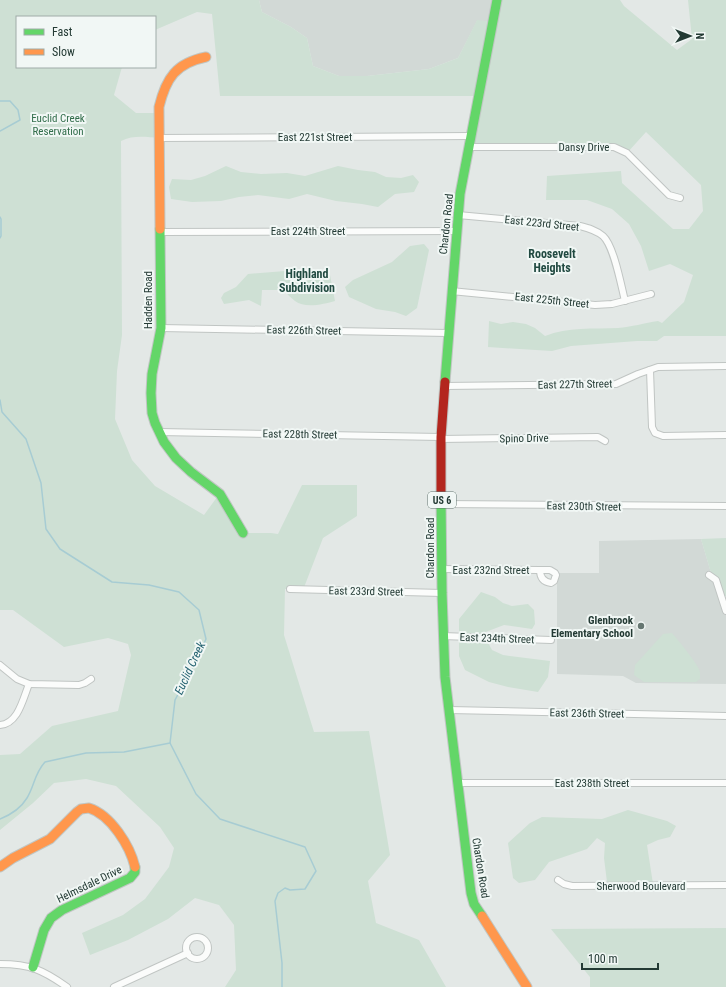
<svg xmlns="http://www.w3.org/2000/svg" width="726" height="987" viewBox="0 0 726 987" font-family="'Roboto Condensed',sans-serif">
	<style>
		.built { fill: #d2d9d6 }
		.green { fill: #cee0d4 }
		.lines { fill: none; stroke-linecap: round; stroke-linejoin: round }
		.stream { stroke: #a7ccd3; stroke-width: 1.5 }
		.street-casing { stroke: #c0c5c3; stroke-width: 8 }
		.fast-casing { stroke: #c0c6c3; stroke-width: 11 }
		.slow-casing { stroke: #c0c6c3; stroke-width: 11 }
		.jam-casing { stroke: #c0c6c3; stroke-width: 11 }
		.street { stroke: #fbfcfb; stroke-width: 6 }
		.fast { stroke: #63d668; stroke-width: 9 }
		.slow { stroke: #ff974d; stroke-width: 9 }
		.jam { stroke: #b3261e; stroke-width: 9 }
		.poi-dot { fill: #667772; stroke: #f1f7f5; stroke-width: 1.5 }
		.labels { text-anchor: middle; stroke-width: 4; stroke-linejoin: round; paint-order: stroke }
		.shield { fill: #f1f7f5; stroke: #61736e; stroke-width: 1 }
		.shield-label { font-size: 10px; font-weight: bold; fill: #233a34 }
		.park-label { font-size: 11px; fill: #316d4a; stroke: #f1f7f5 }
		.street-label { font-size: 11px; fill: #233a34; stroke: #f1f7f5 }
		.poi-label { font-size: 11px; font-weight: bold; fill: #233a34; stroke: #f1f7f5; text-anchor: end }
		.neighbourhood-label { font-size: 12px; font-weight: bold; fill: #214a41; stroke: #f1f7f5 }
		.water-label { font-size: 12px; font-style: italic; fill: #226170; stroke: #f1f7f5 }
	</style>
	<rect width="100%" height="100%" fill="#e3e8e6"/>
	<!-- built -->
	<g class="built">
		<polygon points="259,0 497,0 493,22 477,21 458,58 429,69 367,76 339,76 313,66 307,38 291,27 262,12"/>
		<polygon points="701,539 711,573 716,580 726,611 726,684 636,683 623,676 557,674 557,573 599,573 599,541"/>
	</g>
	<!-- green -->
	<g class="green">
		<path d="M 0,0 L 259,0 L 262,12 L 291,27 L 307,38 L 313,66 L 339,76 L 367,76 L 429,69 L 458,58 L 477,20 L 493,22 L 497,0 L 620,0 L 624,6 L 677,50 L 692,39 L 688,0 L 726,0 L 726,336 L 664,336 L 657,341 L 637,341 L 571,346 L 552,351 L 488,347 L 489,321 L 501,324 L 513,322 L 526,324 L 535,328 L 545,336 C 568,327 593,329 618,328 C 631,327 645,323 658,321 L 662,323 L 684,302 L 693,275 L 670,264 L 649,271 L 641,246 L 629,224 L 612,209 L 587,200 L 546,200 L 547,176 L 621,171 L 622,183 L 673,229 L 689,229 L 703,211 L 701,185 L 646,132 L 627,153 L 621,149 L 468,147 L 478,96 L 220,96 L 212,14 L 197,12 L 155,30 L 155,17 L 17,17 L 17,67 L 122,67 L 114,95 L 136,113 L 159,113 L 159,138 C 146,137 133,135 121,141 L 122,335 L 117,371 L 115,419 L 132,460 L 155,486 L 204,515 L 220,493 L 243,533 L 271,533 L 278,534 L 302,485 L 357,485 L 357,516 L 323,538 L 303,590 L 285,589 L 284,635 L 314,732 L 369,731 L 390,855 L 368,881 L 376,923 L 419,940 L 446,987 L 225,987 L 236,970 L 234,925 L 219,905 L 195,898 L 168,919 L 128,940 L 90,955 L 82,933 L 123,915 L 145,899 L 169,867 L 174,848 L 160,827 L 116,786 L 86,779 L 54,783 L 33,803 L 0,830 L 0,755 L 20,754 L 52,726 L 118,711 L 131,655 L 128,644 L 108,638 L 64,647 L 13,610 L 0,610 Z"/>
		<polygon points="226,166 241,172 261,174 287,173 305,176 338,166 358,170 375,172 386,177 401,178 413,175 419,182 414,192 395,194 378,207 362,204 336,201 307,194 289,199 258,195 239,197 221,201 192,202 171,199 169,187 172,179 191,180 205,176"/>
		<polygon points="424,244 429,250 417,308 406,316 395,312 376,309 349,297 345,287 353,280 392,262 410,246"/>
		<path d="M 285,271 L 301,282 L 318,278 L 323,274 L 330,275 L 335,301 C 324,304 305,309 295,301 C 291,298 287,294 284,290 L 262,290 L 261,306 L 249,300 L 224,304 L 221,298 L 224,293 L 236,287 L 248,274 Z"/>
		<polygon points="726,538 726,596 721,597 711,573 701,539"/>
		<polygon points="481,592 495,597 503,603 512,606 528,604 534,610 535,624 532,629 504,625 483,633 492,650 503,655 550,661 548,677 538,692 508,687 489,682 465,670 459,656 459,619"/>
		<path d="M 672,633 C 678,640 698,664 700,672 C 700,675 700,677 700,679 L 696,682 L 644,682 L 634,675 L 635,665 L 663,634 Z"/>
		<polygon points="628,810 667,821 676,826 670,837 658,840 647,845 653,884 607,882 604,858 605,843 597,838 587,849 549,862 535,880 519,883 513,878 508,843 530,823 542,817 602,819"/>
		<polygon points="726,928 726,987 590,987 590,977 551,929"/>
	</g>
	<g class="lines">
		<!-- stream -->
		<g class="stream">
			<polyline points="0,101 10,101 18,110 20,120 0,131"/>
			<polyline points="0,217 1,219 1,236 0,238"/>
			<polyline points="0,400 2,412 26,439 41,483 46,529 60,549 112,582 149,585 179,592 199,610 206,639 198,657 175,700 170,743 196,794 220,819 305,847 316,871 305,889 290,890 285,888 278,893 275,901 282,963 282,987"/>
			<path d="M 0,819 C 10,815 21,808 27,798 C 35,785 34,774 45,762 L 86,753 L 124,752 L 170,743"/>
		</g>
		<defs>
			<g id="street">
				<polyline points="159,138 471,136"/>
				<polyline points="468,147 614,147 627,153 669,195 680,198"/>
				<path d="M 458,215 L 580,226 C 588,228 596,230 603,236 C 614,246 621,285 625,301"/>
				<polyline points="160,232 457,231"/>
				<polyline points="451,291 595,305 612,304 651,294"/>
				<polyline points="161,328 448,333"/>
				<polyline points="650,370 652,427 655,433 663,436 726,435"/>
				<polyline points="444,386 616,384 638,374 658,367 726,366"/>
				<polyline points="159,432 441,437"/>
				<polyline points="441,439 598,437 605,441"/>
				<polyline points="442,504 726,506"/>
				<path d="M 442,569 L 540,570 L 550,570 L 555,573 L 556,575 L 554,581 L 551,583 C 543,582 540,577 540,570"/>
				<polyline points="709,575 716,580 726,611"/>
				<polyline points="290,589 442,593"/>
				<polyline points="443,636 551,640"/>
				<polyline points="0,665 17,679 29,684 79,685 85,683 91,679"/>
				<polyline points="449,710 726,716"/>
				<path d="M 0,725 C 18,724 23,699 29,684"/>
				<polyline points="457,783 726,783"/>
				<polyline points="558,880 564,884 572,886 726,885"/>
				<circle cx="197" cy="948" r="11"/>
				<path d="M 0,964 C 30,964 43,970 67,987"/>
				<polyline points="114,987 188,953"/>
			</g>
			<g id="fast">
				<polyline points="160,229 161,328 152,374 151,393 152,413 155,423 164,442 176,458 191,472 220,494 243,533"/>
				<polyline points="445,382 460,194 497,0"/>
				<polyline points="441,496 442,593 445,677 471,893 474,904 482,916"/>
				<polyline points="33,967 44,930 51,918 62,910 130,878 135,872 135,867"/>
			</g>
			<g id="slow">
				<path d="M 160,229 L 159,107 C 166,78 176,63 206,57"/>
				<path d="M 0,867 L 13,858 L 50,839 L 77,812 L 81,809 L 89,808 C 111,815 130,846 135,867"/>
				<polyline points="482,916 527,987"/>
			</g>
			<polyline id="jam" points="441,496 441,437 445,382"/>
		</defs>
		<!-- street casing -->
		<use href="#street" class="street-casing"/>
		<!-- fast casing -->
		<use href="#fast" class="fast-casing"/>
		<!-- slow casing -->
		<use href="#slow" class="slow-casing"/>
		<!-- jam casing -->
		<use href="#jam" class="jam-casing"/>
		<!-- street -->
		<use href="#street" class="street"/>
		<!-- fast -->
		<use href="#fast" class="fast"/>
		<!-- slow -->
		<use href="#slow" class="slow"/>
		<!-- jam -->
		<use href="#jam" class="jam"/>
	</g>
	<!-- markers -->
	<circle class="poi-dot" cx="641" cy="626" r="4"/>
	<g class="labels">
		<!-- shield labels -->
		<rect class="shield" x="428" y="492" width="28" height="16" rx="3"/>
		<g class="shield-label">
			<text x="442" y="504">US 6</text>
		</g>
		<!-- park labels -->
		<g class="park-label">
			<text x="58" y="122">Euclid Creek<tspan x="58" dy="13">Reservation</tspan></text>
		</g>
		<!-- street labels -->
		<g class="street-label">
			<text x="315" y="141">East 221st Street</text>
			<text x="584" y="151">Dansy Drive</text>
			<text transform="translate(542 223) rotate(6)" y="4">East 223rd Street</text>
			<text transform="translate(446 224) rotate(-84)" y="4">Chardon Road</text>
			<text x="308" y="235">East 224th Street</text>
			<text transform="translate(148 300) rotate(-90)" y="4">Hadden Road</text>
			<text transform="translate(552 300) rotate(6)" y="4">East 225th Street</text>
			<text transform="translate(304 330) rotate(1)" y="4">East 226th Street</text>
			<text transform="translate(575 384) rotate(-1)" y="4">East 227th Street</text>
			<text transform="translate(300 434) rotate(1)" y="4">East 228th Street</text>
			<text transform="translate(524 438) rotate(-1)" y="4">Spino Drive</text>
			<text transform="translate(584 506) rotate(1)" y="4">East 230th Street</text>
			<text transform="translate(430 548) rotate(-90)" y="4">Chardon Road</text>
			<text x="491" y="574">East 232nd Street</text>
			<text transform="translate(366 591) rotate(1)" y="4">East 233rd Street</text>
			<text transform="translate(497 638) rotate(2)" y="4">East 234th Street</text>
			<text transform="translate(587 713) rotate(1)" y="4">East 236th Street</text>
			<text x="592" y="787">East 238th Street</text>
			<text transform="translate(481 868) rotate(81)" y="4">Chardon Road</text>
			<text transform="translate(89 884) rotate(-26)" y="4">Helmsdale Drive</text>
			<text x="641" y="890">Sherwood Boulevard</text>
		</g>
		<!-- poi labels -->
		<g class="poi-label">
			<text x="633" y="624">Glenbrook<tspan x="633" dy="13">Elementary School</tspan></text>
		</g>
		<!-- neighbourhood labels -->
		<g class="neighbourhood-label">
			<text x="552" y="258">Roosevelt<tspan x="552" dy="14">Heights</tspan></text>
			<text x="307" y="278">Highland<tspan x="307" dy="14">Subdivision</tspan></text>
		</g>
		<!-- water labels -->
		<g class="water-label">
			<text transform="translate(190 668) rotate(-65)" y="4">Euclid Creek</text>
		</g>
	</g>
	<!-- legend -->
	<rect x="16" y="16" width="140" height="52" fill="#f1f7f5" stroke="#9faba8"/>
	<rect x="24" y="29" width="20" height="6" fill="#63d668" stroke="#9faba8"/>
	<text x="52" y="36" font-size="12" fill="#233a34">Fast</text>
	<rect x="24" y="49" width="20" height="6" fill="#ff974d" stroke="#9faba8"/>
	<text x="52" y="56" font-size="12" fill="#233a34">Slow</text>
	<!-- north arrow -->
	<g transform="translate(690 36) rotate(90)" stroke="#f1f7f5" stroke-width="3" paint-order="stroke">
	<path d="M0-3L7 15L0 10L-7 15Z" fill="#233a34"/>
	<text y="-6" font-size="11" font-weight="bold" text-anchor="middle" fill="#233a34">N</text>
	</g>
	<!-- scale -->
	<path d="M582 963v6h76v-6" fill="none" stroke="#233a34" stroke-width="2"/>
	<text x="588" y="963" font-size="12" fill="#233a34" stroke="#f1f7f5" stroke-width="3" paint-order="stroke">100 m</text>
</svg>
